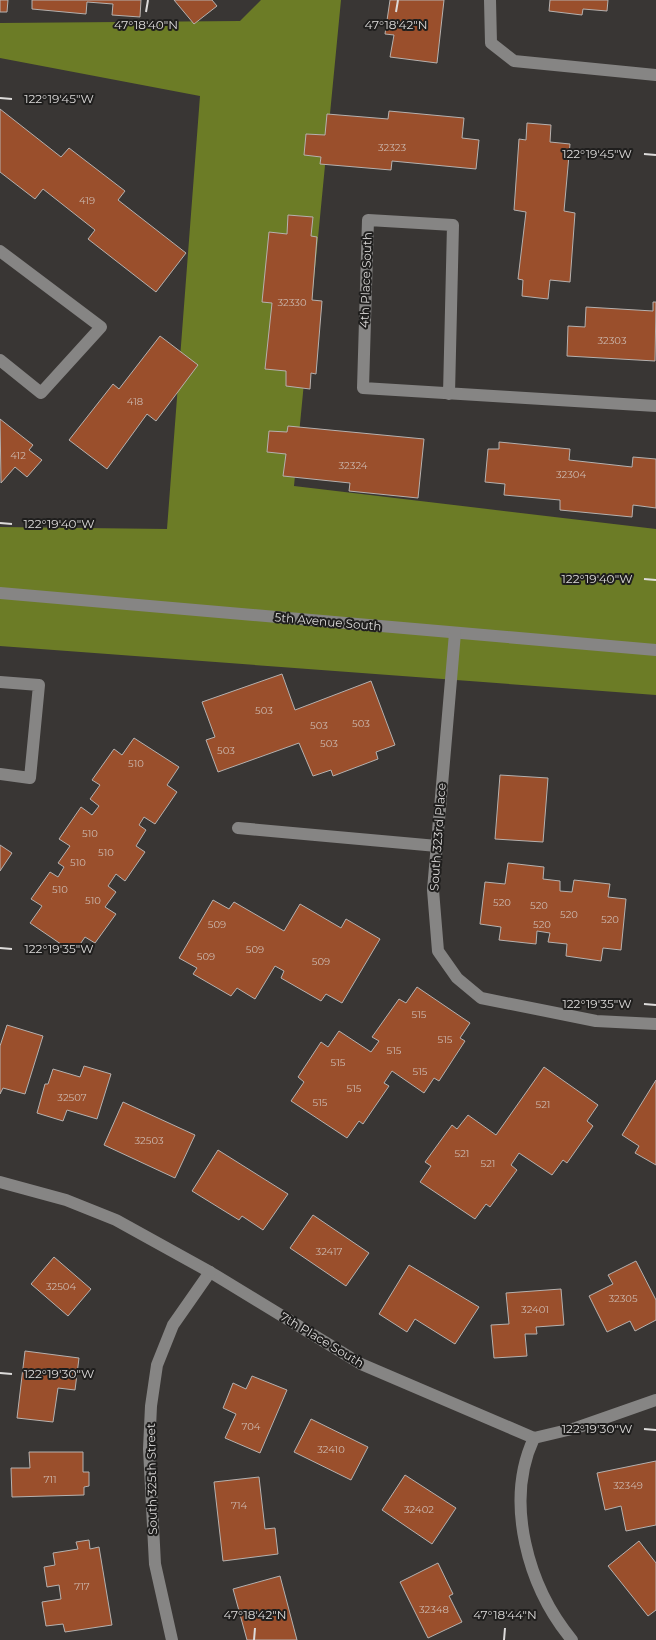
<svg xmlns="http://www.w3.org/2000/svg" width="656" height="1640" viewBox="0 0 656 1640" font-family="Montserrat,sans-serif">
	<style>
		.forest { fill: #6c7c26 }
		.building { fill: #9a4f2c; stroke: #b5b1af }
		.lines { fill: none; stroke-linecap: round; stroke-linejoin: round }
		.minor { stroke: #868584; stroke-width: 12 }
		.ticks { fill: none; stroke: #dddbda; stroke-width: 2 }
		.labels { text-anchor: middle; stroke-width: 4; stroke-linejoin: round; paint-order: stroke }
		.number-label { font-size: 10px; fill: #ccb8ae }
		.street-label { font-size: 12px; fill: #dddbda; stroke: #1f1e1d }
		.ticks-label { font-size: 12px; text-anchor: middle; fill: #dddbda; stroke: #1f1e1d; stroke-width: 4; stroke-linejoin: round; paint-order: stroke }
	</style>
	<rect width="100%" height="100%" fill="#393634"/>
	<!-- forest -->
	<polygon class="forest" points="261,0 341,0 294,486 656,529 656,695 0,646 0,527 167,529 200,96 0,58 0,23 240,21"/>
	<!-- building -->
	<g class="building">
		<polygon points="0,0 8,0 7,12 0,12"/>
		<polygon points="32,0 141,0 140,17 112,15 113,4 87,2 86,14 32,9"/>
		<polygon points="174,0 212,0 217,6 194,24"/>
		<polygon points="390,0 444,0 437,63 390,57 394,35 385,34"/>
		<polygon points="550,0 608,0 607,11 583,9 582,15 549,11"/>
		<polygon points="0,109 61,157 69,148 125,191 118,200 186,253 156,292 88,239 95,230 43,189 35,199 0,172"/>
		<polygon points="389,111 464,118 462,138 479,140 476,169 392,161 391,170 320,164 321,157 304,155 306,134 325,135 327,114 388,119"/>
		<polygon points="527,123 551,125 550,142 570,144 564,211 575,213 570,282 550,280 548,299 522,296 523,280 518,279 526,212 514,210 519,139 526,140"/>
		<polygon points="288,215 313,217 311,236 317,237 312,300 322,301 316,374 311,373 310,389 286,386 286,371 265,369 272,303 262,302 269,232 287,234"/>
		<polygon points="653,302 656,302 655,361 567,356 568,326 585,327 586,307 653,311"/>
		<polygon points="160,336 198,365 156,421 147,414 107,469 69,440 113,384 119,389"/>
		<polygon points="0,419 33,445 29,450 42,460 27,477 15,467 1,483"/>
		<polygon points="288,426 424,439 418,498 349,491 350,483 283,476 286,454 267,452 269,431 287,432"/>
		<polygon points="499,442 570,449 569,460 632,467 633,457 656,459 656,508 633,505 632,517 560,510 560,500 504,495 505,484 485,482 488,449 499,449"/>
		<polygon points="282,674 295,710 371,681 395,745 376,752 378,759 333,776 331,770 313,776 299,743 218,772 206,740 215,737 202,702"/>
		<polygon points="134,738 179,767 167,785 177,792 155,824 144,817 139,825 146,830 136,846 145,852 125,881 116,874 108,886 116,892 105,907 116,914 95,943 85,937 74,953 30,923 42,906 31,899 50,872 58,877 64,867 58,863 70,846 59,839 81,807 92,815 99,806 90,799 100,785 92,780 114,749 122,755"/>
		<polygon points="500,775 548,778 543,842 495,839"/>
		<polygon points="0,845 12,853 0,871"/>
		<polygon points="508,863 544,867 543,879 560,881 560,891 572,892 574,880 610,884 608,897 626,899 621,950 603,948 601,961 566,956 567,944 548,942 550,933 537,931 536,944 499,940 501,927 480,924 485,882 505,884"/>
		<polygon points="213,900 229,909 234,902 284,931 300,904 341,928 346,919 380,939 342,1003 326,994 321,1001 281,978 284,971 275,966 255,999 237,988 231,996 193,974 197,968 179,958"/>
		<polygon points="417,987 470,1023 460,1038 465,1041 439,1081 434,1078 424,1093 392,1071 384,1083 389,1086 363,1124 359,1121 347,1138 291,1101 304,1082 298,1077 321,1042 328,1047 339,1031 371,1052 379,1041 372,1037 399,999 406,1003"/>
		<polygon points="7,1025 43,1036 25,1094 3,1088 0,1094 0,1046"/>
		<polygon points="84,1066 111,1074 97,1119 67,1110 63,1121 37,1113 45,1084 48,1084 53,1069 80,1077"/>
		<polygon points="544,1067 598,1105 587,1121 593,1126 567,1163 563,1160 552,1175 519,1153 511,1165 517,1170 490,1207 486,1204 475,1219 420,1182 431,1166 425,1162 452,1125 457,1129 468,1115 496,1135"/>
		<polygon points="656,1080 656,1165 635,1153 639,1146 622,1135"/>
		<polygon points="123,1102 195,1135 175,1178 104,1145"/>
		<polygon points="218,1150 288,1194 263,1230 242,1216 239,1220 192,1191"/>
		<polygon points="313,1215 369,1253 346,1286 290,1248"/>
		<polygon points="54,1257 91,1289 68,1316 31,1284"/>
		<polygon points="636,1261 656,1300 656,1320 635,1331 630,1321 607,1332 589,1296 613,1284 608,1275"/>
		<polygon points="409,1265 479,1307 455,1344 415,1319 407,1332 379,1314"/>
		<polygon points="561,1289 564,1325 536,1327 537,1334 525,1334 527,1356 494,1358 491,1325 509,1324 506,1293"/>
		<polygon points="25,1351 79,1358 75,1390 58,1388 53,1422 17,1418"/>
		<polygon points="252,1376 287,1390 260,1453 225,1438 236,1414 223,1408 233,1383 246,1389"/>
		<polygon points="311,1419 368,1447 351,1480 294,1452"/>
		<polygon points="29,1452 83,1452 83,1472 89,1472 89,1486 84,1487 84,1495 12,1497 11,1468 30,1468"/>
		<polygon points="656,1461 656,1525 626,1531 621,1506 605,1510 597,1473"/>
		<polygon points="405,1475 456,1508 432,1544 382,1510"/>
		<polygon points="259,1477 265,1529 275,1528 278,1554 223,1561 214,1482"/>
		<polygon points="89,1540 90,1549 99,1547 112,1625 65,1632 63,1624 46,1626 42,1602 61,1599 59,1585 47,1587 44,1567 55,1565 53,1553 78,1549 76,1542"/>
		<polygon points="639,1541 656,1563 656,1610 648,1616 608,1566"/>
		<polygon points="438,1563 453,1594 449,1596 462,1622 428,1638 400,1582"/>
		<polygon points="280,1576 297,1640 247,1640 233,1589"/>
	</g>
	<g class="lines">
		<!-- minor -->
		<g class="minor">
			<polyline points="490,0 491,43 514,61 656,75"/>
			<polyline points="0,251 101,327 41,393 0,360"/>
			<path d="M 449,394 L 453,225 L 368,220 L 363,388 C 461,394 558,400 656,406"/>
			<polyline points="0,593 656,650"/>
			<polyline points="455,633 433,890 438,951 457,978 481,998 596,1021 656,1024"/>
			<polyline points="0,682 39,685 30,778 0,774"/>
			<polyline points="238,828 437,846"/>
			<polyline points="0,1182 66,1200 116,1220 210,1272 361,1364 534,1438 576,1428 656,1400"/>
			<path d="M 534,1438 C 504,1502 528,1587 572,1640"/>
			<polyline points="172,1640 155,1564 149,1449 151,1406 157,1365 173,1325 210,1272"/>
		</g>
	</g>
	<!-- ticks -->
	<path class="ticks" d="M 146,12 L 148,0M 396,12 L 398,0M 0,98 L 12,99M 644,154 L 656,155M 0,523 L 12,524M 644,579 L 656,580M 0,948 L 12,949M 644,1004 L 656,1005M 0,1373 L 12,1374M 644,1429 L 656,1430M 254,1640 L 255,1628M 504,1640 L 505,1628"/>
	<g class="labels">
		<!-- number labels -->
		<g class="number-label">
			<text x="392" y="151">32323</text>
			<text x="87" y="204">419</text>
			<text x="292" y="306">32330</text>
			<text x="612" y="344">32303</text>
			<text x="135" y="405">418</text>
			<text x="18" y="459">412</text>
			<text x="353" y="469">32324</text>
			<text x="571" y="478">32304</text>
			<text x="264" y="714">503</text>
			<text x="361" y="727">503</text>
			<text x="319" y="729">503</text>
			<text x="329" y="747">503</text>
			<text x="226" y="754">503</text>
			<text x="136" y="767">510</text>
			<text x="90" y="837">510</text>
			<text x="106" y="856">510</text>
			<text x="78" y="866">510</text>
			<text x="60" y="893">510</text>
			<text x="93" y="904">510</text>
			<text x="502" y="906">520</text>
			<text x="539" y="909">520</text>
			<text x="569" y="918">520</text>
			<text x="610" y="923">520</text>
			<text x="217" y="928">509</text>
			<text x="542" y="928">520</text>
			<text x="255" y="953">509</text>
			<text x="206" y="960">509</text>
			<text x="321" y="965">509</text>
			<text x="419" y="1018">515</text>
			<text x="445" y="1043">515</text>
			<text x="394" y="1054">515</text>
			<text x="338" y="1066">515</text>
			<text x="420" y="1075">515</text>
			<text x="354" y="1092">515</text>
			<text x="72" y="1101">32507</text>
			<text x="320" y="1106">515</text>
			<text x="543" y="1108">521</text>
			<text x="149" y="1144">32503</text>
			<text x="462" y="1157">521</text>
			<text x="488" y="1167">521</text>
			<text x="329" y="1255">32417</text>
			<text x="61" y="1290">32504</text>
			<text x="623" y="1302">32305</text>
			<text x="535" y="1313">32401</text>
			<text x="251" y="1430">704</text>
			<text x="331" y="1453">32410</text>
			<text x="50" y="1483">711</text>
			<text x="628" y="1489">32349</text>
			<text x="239" y="1509">714</text>
			<text x="419" y="1513">32402</text>
			<text x="82" y="1590">717</text>
			<text x="434" y="1613">32348</text>
		</g>
		<!-- street labels -->
		<g class="street-label">
			<text transform="translate(366 280) rotate(-88)" y="4">4th Place South</text>
			<text transform="translate(328 622) rotate(5)" y="4">5th Avenue South</text>
			<text transform="translate(438 837) rotate(-86)" y="4">South 323rd Place</text>
			<text transform="translate(322 1340) rotate(31)" y="4">7th Place South</text>
			<text transform="translate(152 1479) rotate(-91)" y="4">South 325th Street</text>
		</g>
	</g>
	<g class="ticks-label">
		<text x="146" y="29">47°18'40"N</text>
		<text x="396" y="29">47°18'42"N</text>
		<text x="59" y="103">122°19'45"W</text>
		<text x="597" y="158">122°19'45"W</text>
		<text x="59" y="528">122°19'40"W</text>
		<text x="597" y="583">122°19'40"W</text>
		<text x="59" y="953">122°19'35"W</text>
		<text x="597" y="1008">122°19'35"W</text>
		<text x="59" y="1378">122°19'30"W</text>
		<text x="597" y="1433">122°19'30"W</text>
		<text x="255" y="1619">47°18'42"N</text>
		<text x="505" y="1619">47°18'44"N</text>
	</g>
</svg>
